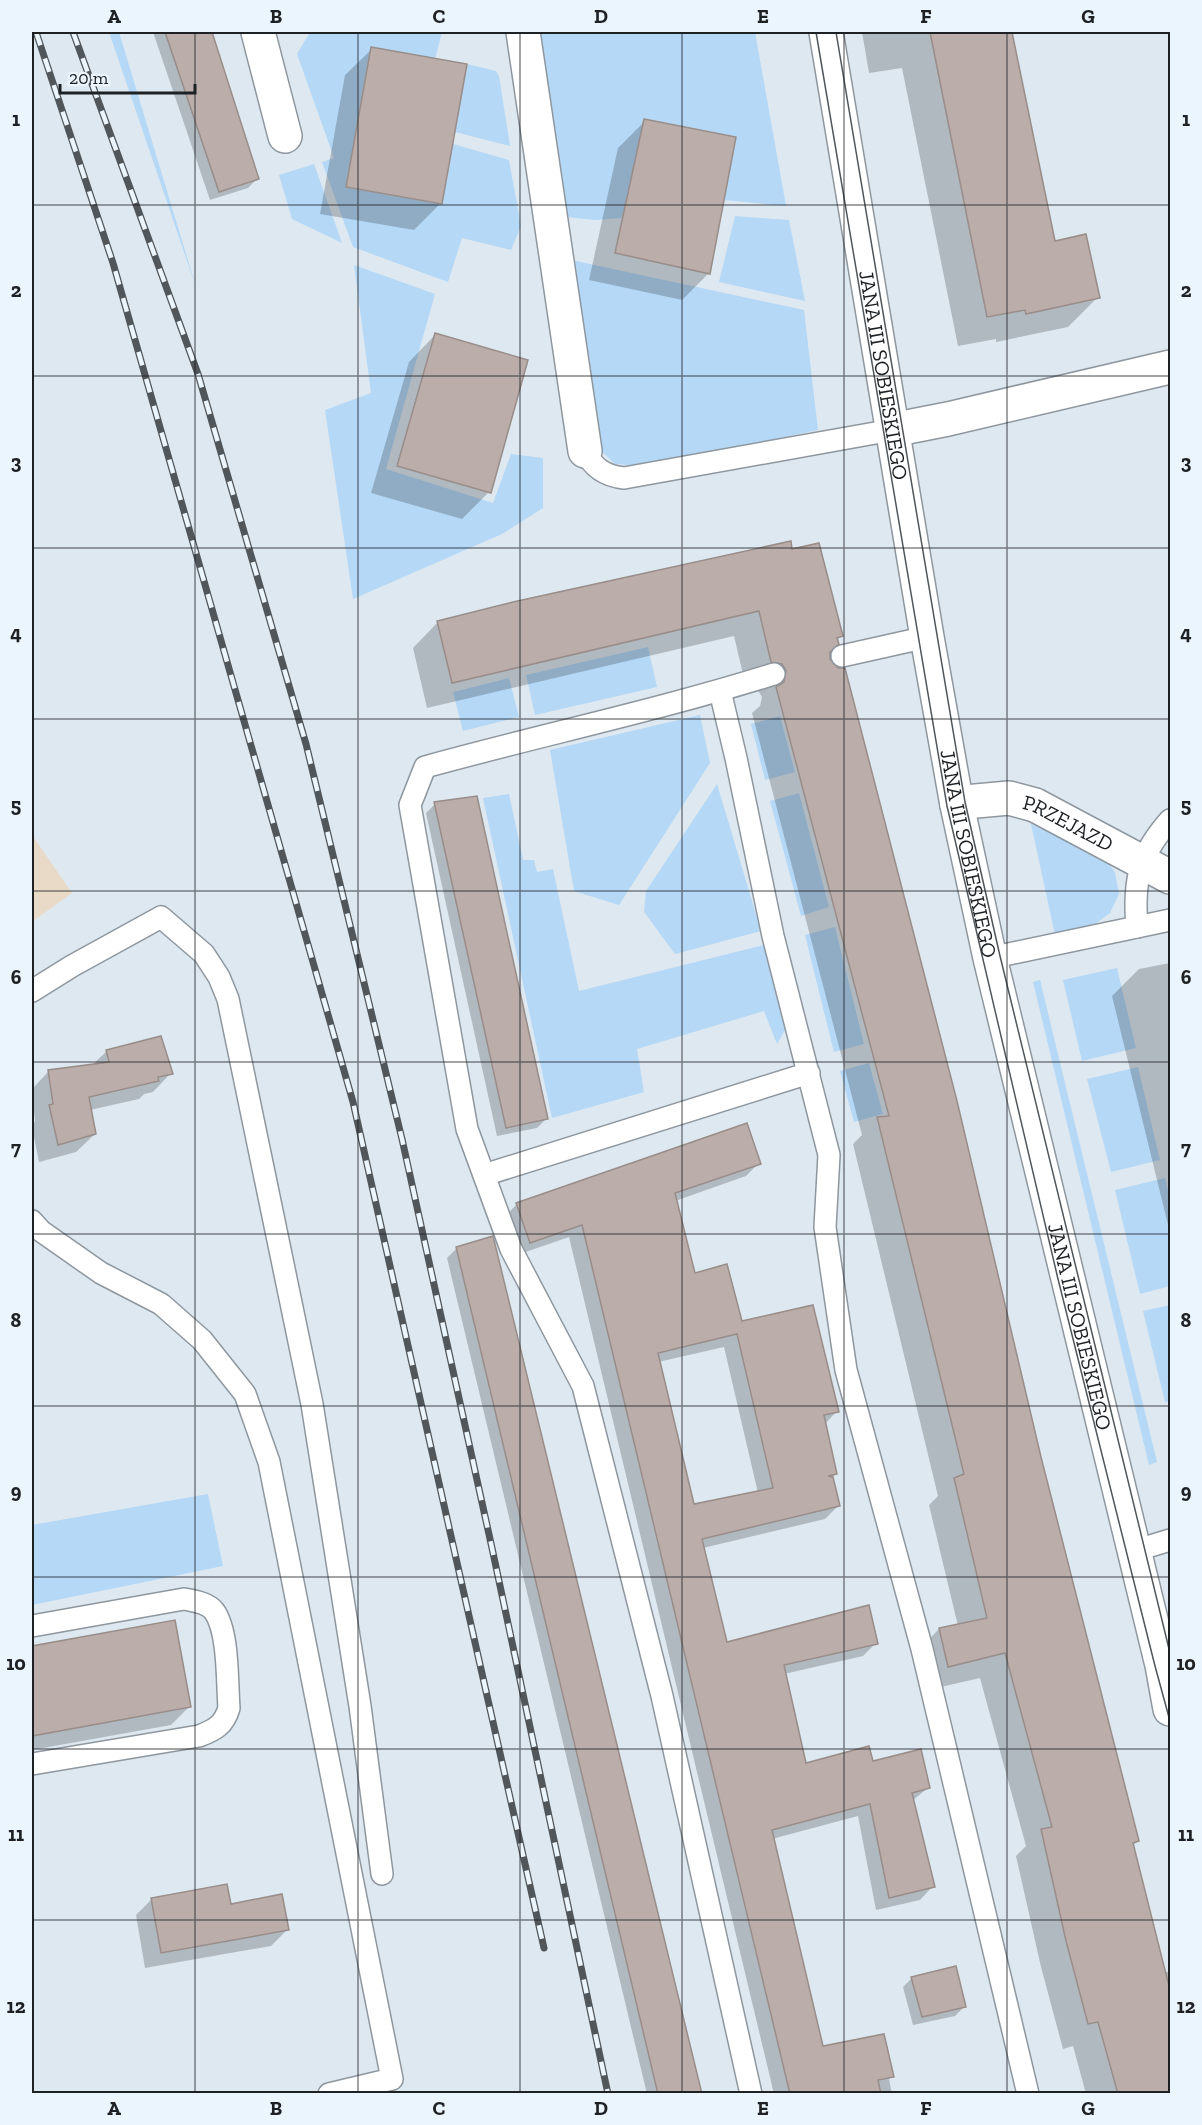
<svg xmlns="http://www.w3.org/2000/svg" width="1202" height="2125" viewBox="0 0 1202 2125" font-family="'Zilla Slab',serif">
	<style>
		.commercial { fill: #e9dac7 }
		.green { fill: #b4d8f6 }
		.shadow { fill: #0003; fill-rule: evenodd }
		.building { fill: #baadaa; stroke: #998d89; stroke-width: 1.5; fill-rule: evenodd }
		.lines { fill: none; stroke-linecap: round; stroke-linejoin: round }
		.service-casing { stroke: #8e979f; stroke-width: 24 }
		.minor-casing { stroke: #8e979f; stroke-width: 36 }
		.tertiary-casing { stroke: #8e979f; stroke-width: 36 }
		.service { stroke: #fff; stroke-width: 21 }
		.minor { stroke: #fff; stroke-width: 33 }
		.tertiary { stroke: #fff; stroke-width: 33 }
		.tram { stroke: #50565a; stroke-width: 1.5 }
		.rail-casing { stroke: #50565a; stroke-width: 7 }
		.rail { stroke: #ebf5fd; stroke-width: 4.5; stroke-dasharray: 14; stroke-linecap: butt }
		.grid { fill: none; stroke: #1d2124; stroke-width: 1.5; stroke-opacity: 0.55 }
		.labels { text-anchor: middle; stroke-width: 6; stroke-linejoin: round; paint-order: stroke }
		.street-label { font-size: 21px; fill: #1d2124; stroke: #ebf5fd }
		.neatline { fill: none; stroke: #1d2124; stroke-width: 2 }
		.grid-label { font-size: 20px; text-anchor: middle; font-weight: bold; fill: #1d2124 }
	</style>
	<rect width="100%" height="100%" fill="#dee8f0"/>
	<!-- commercial -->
	<polygon class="commercial" points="32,835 72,893 32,922"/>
	<!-- green -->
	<g class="green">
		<polygon points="109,32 119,32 196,287"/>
		<polygon points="310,32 442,32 435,59 371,47 346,187 442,204 453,144 509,160 521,226 511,250 462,238 448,282 353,247 322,162 334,158 297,54"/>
		<polygon points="532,32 755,32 786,206 724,200 623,218 595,220 566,217"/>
		<polygon points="467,64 496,71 499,76 510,146 455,132"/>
		<polygon points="314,164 342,243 292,219 279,175"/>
		<polygon points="735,216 789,220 805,301 719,282"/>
		<polygon points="567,259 804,310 818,430 645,466 615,464 596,446"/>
		<polygon points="354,265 435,294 386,469 493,503 511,454 543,458 543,508 502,534 353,599 325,410 371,393"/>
		<polygon points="648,647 657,687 535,715 526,675"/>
		<polygon points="509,678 519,717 463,731 453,692"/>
		<polygon points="700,715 710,763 619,905 574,891 550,750"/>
		<polygon points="780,716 795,772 765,780 751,724"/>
		<polygon points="717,784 761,931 675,954 644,912 646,891"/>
		<polygon points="799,793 829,907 801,916 770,801"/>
		<polygon points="509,794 523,860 534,860 537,872 553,869 579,991 764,945 789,1023 777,1044 764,1011 637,1049 644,1092 552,1118 483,798"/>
		<polygon points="1031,824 1102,855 1115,872 1119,894 1110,913 1094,925 1055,935"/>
		<polygon points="835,927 864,1044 834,1052 805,935"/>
		<polygon points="1117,968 1136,1048 1082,1061 1063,980"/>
		<polygon points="1040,980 1157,1462 1149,1465 1033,982"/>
		<polygon points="869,1063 883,1114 854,1122 840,1071"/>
		<polygon points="1138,1067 1160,1160 1111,1172 1087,1079"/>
		<polygon points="1165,1178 1170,1199 1170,1286 1140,1294 1115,1190"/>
		<polygon points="1170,1305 1170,1401 1165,1402 1143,1311"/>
		<polygon points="208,1494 223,1566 32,1605 32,1525"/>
	</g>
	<!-- shadow -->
	<g class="shadow">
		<polygon points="153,32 211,32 257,179 248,188 210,200"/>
		<polygon points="862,32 1011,32 1054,242 1098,297 1068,327 996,342 996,339 958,346 902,68 869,73"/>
		<polygon points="372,49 441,203 414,230 320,214 345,75"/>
		<polygon points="645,121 709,273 682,300 589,280 618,148"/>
		<polygon points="435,335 489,492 462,519 371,493 409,362"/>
		<polygon points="791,551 841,635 829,652 828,660 1040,1457 1138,1841 1132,1846 1164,1973 1170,1971 1170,2094 1086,2094 1073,2046 1063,2049 1041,1967 1016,1856 1026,1846 980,1678 923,1691 914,1655 939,1629 958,1626 929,1505 938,1496 853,1144 862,1135 752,713 760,706 762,697 757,689 746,687 734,636 427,708 413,648 438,622"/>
		<polygon points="435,804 546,1119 537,1128 497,1136 426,813"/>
		<polygon points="1170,963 1170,1233 1112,996 1139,969"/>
		<polygon points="107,1051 171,1073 153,1092 144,1094 139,1099 90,1110 95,1134 76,1152 39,1162 32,1127 35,1121 32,1089 48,1072 92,1065"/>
		<path d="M 759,1163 L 746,1176 L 675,1201 L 694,1275 L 741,1323 L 837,1411 L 825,1424 L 836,1474 L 832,1478 L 838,1506 L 825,1519 L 703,1548 L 725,1644 L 876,1643 L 863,1656 L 784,1674 L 805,1765 L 872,1763 L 929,1787 L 912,1801 L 933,1886 L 920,1900 L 876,1910 L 858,1816 L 772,1839 L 822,2048 L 892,2076 L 889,2079 L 892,2094 L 774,2094 L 569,1237 L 517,1255 L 504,1217 L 517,1204 ZM 724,1347 L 758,1493 L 692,1506 L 658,1362 Z"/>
		<polygon points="456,1249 700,2094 647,2094 447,1258"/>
		<polygon points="174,1621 189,1707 171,1725 32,1750 32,1648"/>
		<polygon points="152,1899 229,1905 287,1930 271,1946 145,1968 136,1915"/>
		<polygon points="912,1978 964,2007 955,2016 913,2025 903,1987"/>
	</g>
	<!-- building -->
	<g class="building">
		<polygon points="165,32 212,32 259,179 219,192"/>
		<polygon points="930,32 1012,32 1055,241 1086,234 1100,298 1026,314 1025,310 987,317"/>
		<polygon points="371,47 467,64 442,204 346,187"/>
		<polygon points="644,119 736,137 710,274 615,253"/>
		<polygon points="435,333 528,360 491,493 397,466"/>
		<polygon points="791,541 792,549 819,543 843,636 837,638 839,644 830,652 830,659 838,668 845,668 957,1101 1041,1457 1139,1841 1133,1843 1170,1990 1170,2094 1118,2094 1098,2022 1088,2024 1066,1941 1041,1829 1052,1827 1005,1653 948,1667 939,1628 987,1618 954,1478 964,1474 877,1117 889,1116 776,687 784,682 786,671 782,664 771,662 759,611 452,683 437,621 513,602"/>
		<polygon points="477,796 548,1119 506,1128 434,802"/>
		<polygon points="161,1036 173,1074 158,1077 159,1081 89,1097 96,1134 58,1145 49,1105 53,1104 48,1070 109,1062 106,1050"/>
		<path d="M 747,1123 L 761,1164 L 675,1193 L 695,1273 L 727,1264 L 742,1321 L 813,1305 L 839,1412 L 824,1415 L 837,1474 L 828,1476 L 833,1477 L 840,1506 L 702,1539 L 727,1642 L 869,1605 L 878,1644 L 784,1665 L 806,1763 L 869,1746 L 873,1761 L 921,1749 L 930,1788 L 912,1793 L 935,1887 L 889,1898 L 870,1804 L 772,1830 L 823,2046 L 884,2034 L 894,2077 L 878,2080 L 881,2094 L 790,2094 L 582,1225 L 530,1243 L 516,1203 ZM 737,1334 L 773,1488 L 694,1504 L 658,1353 Z"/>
		<polygon points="493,1236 495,1244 702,2094 658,2094 456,1247"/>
		<polygon points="175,1620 191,1707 32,1736 32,1646"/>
		<polygon points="227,1884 231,1904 282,1894 289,1930 161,1953 151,1898"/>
		<polygon points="956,1966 966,2007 922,2017 911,1977"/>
	</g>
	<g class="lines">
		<defs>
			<g id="service">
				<path d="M 585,451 C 593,468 605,476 624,478 L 892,430"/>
				<polyline points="842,656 927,637"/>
				<polyline points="720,691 736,758 773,936 829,1155 825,1227 846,1370 922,1649 1028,2094"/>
				<path d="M 1137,927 C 1133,881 1139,855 1170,820"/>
				<polyline points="990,958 1170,920"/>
				<polyline points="32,991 72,966 161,917 204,954 219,977 228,999 312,1404 360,1706 382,1874"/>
				<polyline points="484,1175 809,1073"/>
				<polyline points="32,1221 41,1231 101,1273 161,1304 202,1340 245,1394 269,1462 392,2079 329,2094"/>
				<polyline points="1134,1551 1170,1540"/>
				<path d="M 32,1626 L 184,1599 C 194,1601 208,1603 214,1611 C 229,1631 227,1683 229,1708 C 224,1725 215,1730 199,1736 L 32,1764"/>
				<path d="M 751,2094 L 662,1696 L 583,1386 L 511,1249 L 467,1129 L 410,805 L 425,767 C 541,735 659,710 774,674"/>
			</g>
			<g id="minor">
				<polyline points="258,32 285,136"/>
				<polyline points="523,32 585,451"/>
				<polyline points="892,430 948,419 1170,367"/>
				<path id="s1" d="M 957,805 L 965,802 L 1009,798 L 1035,805 L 1170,877"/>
			</g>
			<g id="tertiary">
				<path id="s2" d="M 826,32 L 927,637 L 957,805 L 990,958 L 1162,1665 L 1170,1709"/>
			</g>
		</defs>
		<!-- service casing -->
		<use href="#service" class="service-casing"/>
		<!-- minor casing -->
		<use href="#minor" class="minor-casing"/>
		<!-- tertiary casing -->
		<use href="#tertiary" class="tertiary-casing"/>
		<!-- service -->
		<use href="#service" class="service"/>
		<!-- minor -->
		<use href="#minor" class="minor"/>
		<!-- tertiary -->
		<use href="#tertiary" class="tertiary"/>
		<!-- tram -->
		<g class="tram">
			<polyline points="816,32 947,806 1058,1279 1155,1666 1170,1721"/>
			<polyline points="836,32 965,802 1000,956 1170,1653"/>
		</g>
		<defs>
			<g id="rail">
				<polyline points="36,32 113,263 353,1102 544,1948"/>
				<polyline points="73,32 198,374 306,744 402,1139 492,1548 608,2094"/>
			</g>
		</defs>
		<!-- rail casing -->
		<use href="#rail" class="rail-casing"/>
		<!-- rail -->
		<use href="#rail" class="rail"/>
	</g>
	<!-- grid -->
	<path class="grid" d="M 195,32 L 195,2094M 358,32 L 358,2094M 520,32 L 520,2094M 682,32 L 682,2094M 844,32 L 844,2094M 1007,32 L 1007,2094M 32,205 L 1170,205M 32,376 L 1170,376M 32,548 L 1170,548M 32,719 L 1170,719M 32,891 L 1170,891M 32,1062 L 1170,1062M 32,1234 L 1170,1234M 32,1406 L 1170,1406M 32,1577 L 1170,1577M 32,1749 L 1170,1749M 32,1920 L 1170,1920"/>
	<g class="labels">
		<!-- street labels -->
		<g class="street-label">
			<text dy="7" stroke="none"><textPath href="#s2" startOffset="348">JANA III SOBIESKIEGO</textPath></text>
			<text dy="7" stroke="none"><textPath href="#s1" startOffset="117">PRZEJAZD</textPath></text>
			<text dy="7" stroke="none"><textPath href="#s2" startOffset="834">JANA III SOBIESKIEGO</textPath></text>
			<text dy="7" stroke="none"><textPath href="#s2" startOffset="1320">JANA III SOBIESKIEGO</textPath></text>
		</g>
	</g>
	<!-- border -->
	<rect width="1202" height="2125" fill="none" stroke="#ebf5fd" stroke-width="66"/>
	<!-- scale -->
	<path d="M60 84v9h135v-9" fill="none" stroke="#1d2124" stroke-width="3"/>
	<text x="69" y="84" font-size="18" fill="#1d2124" stroke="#ebf5fd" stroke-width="4.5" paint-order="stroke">20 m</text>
	<rect x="33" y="33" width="1136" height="2059" class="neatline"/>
	<g class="grid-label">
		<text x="114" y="23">A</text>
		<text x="276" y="23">B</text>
		<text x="439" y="23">C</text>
		<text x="601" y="23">D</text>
		<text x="763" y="23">E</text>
		<text x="926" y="23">F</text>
		<text x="1088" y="23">G</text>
		<text x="16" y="126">1</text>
		<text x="1186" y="126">1</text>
		<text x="16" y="297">2</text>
		<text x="1186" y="297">2</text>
		<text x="16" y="469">3</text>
		<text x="1186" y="469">3</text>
		<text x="16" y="640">4</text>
		<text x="1186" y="640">4</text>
		<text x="16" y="812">5</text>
		<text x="1186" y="812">5</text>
		<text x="16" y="984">6</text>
		<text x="1186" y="984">6</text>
		<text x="16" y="1155">7</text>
		<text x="1186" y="1155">7</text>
		<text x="16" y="1327">8</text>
		<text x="1186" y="1327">8</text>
		<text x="16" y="1498">9</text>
		<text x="1186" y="1498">9</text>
		<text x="16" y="1670">10</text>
		<text x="1186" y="1670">10</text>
		<text x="16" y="1841">11</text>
		<text x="1186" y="1841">11</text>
		<text x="16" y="2013">12</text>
		<text x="1186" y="2013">12</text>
		<text x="114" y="2115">A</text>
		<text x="276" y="2115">B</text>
		<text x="439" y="2115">C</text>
		<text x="601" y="2115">D</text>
		<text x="763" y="2115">E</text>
		<text x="926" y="2115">F</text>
		<text x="1088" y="2115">G</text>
	</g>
</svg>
